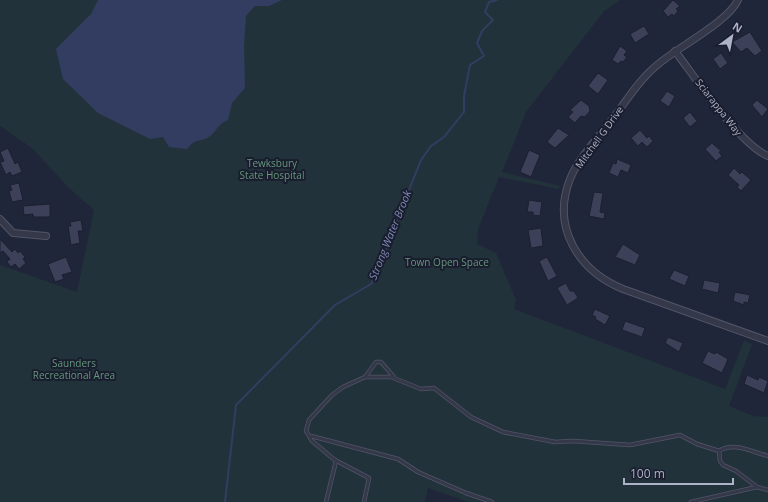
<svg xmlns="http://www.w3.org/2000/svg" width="768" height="502" viewBox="0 0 768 502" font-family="'Open Sans',sans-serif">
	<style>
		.green { fill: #22323a }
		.water { fill: #333d61 }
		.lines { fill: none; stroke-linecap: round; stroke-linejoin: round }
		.stream { stroke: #333d61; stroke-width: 2 }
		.building { fill: #3c4159; stroke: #1b1f30 }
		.service-casing { stroke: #515567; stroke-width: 4.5 }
		.minor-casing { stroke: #515567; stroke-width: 8 }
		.service { stroke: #343849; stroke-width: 3 }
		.minor { stroke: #343849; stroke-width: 6 }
		.labels { text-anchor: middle; stroke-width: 4; stroke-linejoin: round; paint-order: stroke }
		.street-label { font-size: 10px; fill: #aeb2c6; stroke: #191d2e }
		.park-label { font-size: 10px; fill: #65977b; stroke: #191d2e }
		.water-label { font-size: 11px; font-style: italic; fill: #7d89b3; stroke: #191d2e }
	</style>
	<rect width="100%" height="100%" fill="#202639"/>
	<!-- green -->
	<polygon class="green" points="0,0 620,0 604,11 526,112 502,172 560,186 559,189 499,177 478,229 477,244 496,253 516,300 514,309 725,389 744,341 752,344 729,406 753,416 768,417 768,502 468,502 428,488 425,502 0,502 0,265 77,292 94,210 68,187 32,148 0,126"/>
	<!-- water -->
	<path class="water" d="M 98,0 L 282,0 L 269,6 L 255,6 L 246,16 L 244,46 L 245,88 L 232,103 L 228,120 C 215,126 217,132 209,137 C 198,143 197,137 187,149 L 169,147 L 163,137 L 150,139 L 98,113 L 63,79 L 56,49 L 91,14 Z"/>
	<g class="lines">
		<!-- stream -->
		<polyline class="stream" points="225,502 236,405 335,305 371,284 380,268 388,242 421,160 431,146 444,137 464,112 464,96 470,65 484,56 477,43 482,31 493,20 485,12 489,2 497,0"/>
	</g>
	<!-- building -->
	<g class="building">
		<polygon points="673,0 680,6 676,9 678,11 674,16 672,14 668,17 663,11"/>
		<polygon points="644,26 649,34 635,43 630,34"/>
		<polygon points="750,32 762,51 755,56 747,48 741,52 732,42"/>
		<polygon points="620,46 627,51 624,55 627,57 623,62 621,61 618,64 612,60"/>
		<polygon points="721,53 728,63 720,69 713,59"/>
		<polygon points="598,73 608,80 598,94 588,86"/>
		<polygon points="667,91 675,96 669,107 660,101"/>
		<polygon points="581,100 589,106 590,111 585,117 581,116 575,123 568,117 573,112 570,110"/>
		<polygon points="757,100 768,109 762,117 752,105"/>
		<polygon points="690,112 697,121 690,127 683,118"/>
		<polygon points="558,128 569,135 555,148 547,142"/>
		<polygon points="640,130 647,138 649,136 653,141 647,147 642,142 638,146 631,138"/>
		<polygon points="712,143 721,151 719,152 722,156 716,161 705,149"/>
		<polygon points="8,148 15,164 18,162 22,172 12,176 10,172 6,175 0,162 4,161 0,152"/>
		<polygon points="529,150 540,155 531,177 520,172"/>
		<polygon points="617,159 631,165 628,173 621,170 618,177 609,173 613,163 616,164"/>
		<polygon points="734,168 740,174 742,172 751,180 741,191 737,187 739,185 728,175"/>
		<polygon points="19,183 23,200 12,202 9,191 12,190 10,185"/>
		<polygon points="594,192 603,193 600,212 605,213 604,219 589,216"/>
		<polygon points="529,200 542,202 540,216 533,215 533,212 527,212"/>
		<polygon points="50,204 50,217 33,217 33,214 24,215 23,206"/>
		<polygon points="81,220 83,231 78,231 80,243 71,245 68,226 71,226 70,222"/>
		<polygon points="541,228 543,246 531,248 528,230"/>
		<polygon points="0,239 12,252 15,249 18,253 20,251 25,257 23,259 26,263 19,269 15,264 11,267 7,262 10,259 3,251 0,253"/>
		<polygon points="623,244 640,255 635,265 615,257"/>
		<polygon points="66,257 72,272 62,275 64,279 55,282 48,264"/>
		<polygon points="547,257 557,276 548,281 539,261"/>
		<polygon points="674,270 689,276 685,286 669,279"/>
		<polygon points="704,280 720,283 718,293 702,289"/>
		<polygon points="566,283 570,291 574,291 578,298 567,305 557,288"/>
		<polygon points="735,292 750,295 748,303 744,302 744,305 733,301"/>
		<polygon points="595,309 610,316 605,325 595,319 596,317 592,315"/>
		<polygon points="625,321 645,328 642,337 622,330"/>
		<polygon points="668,337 683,343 679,352 665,343"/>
		<polygon points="708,351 715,354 716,352 728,359 722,373 702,363"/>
		<polygon points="747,375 758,380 759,377 768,381 764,393 744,384"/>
	</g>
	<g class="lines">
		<defs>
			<g id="service">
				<path d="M 365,377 L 391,377 L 421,389 L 434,388 L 471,417 L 503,432 L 555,442 L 573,441 L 630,445 L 680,435 L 697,444 L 719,451 C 734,441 752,452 768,456"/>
				<polyline points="310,437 306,431 309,420 332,395 343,387 365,377 376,362 381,362 394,377"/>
				<polyline points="719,451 720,461 723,465 736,471 757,487 768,490"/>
				<polyline points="335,460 369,478 364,502"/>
				<polyline points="326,502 336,461 312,441 310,438 311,436 398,459 418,472 466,493 492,502"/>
				<polyline points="691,502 757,487"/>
			</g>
			<g id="minor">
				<path d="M 738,0 C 728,22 676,48 656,66 C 639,80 627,100 614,117 C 599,137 579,157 570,179 C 551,228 579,271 623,289 L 768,341"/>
				<path d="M 675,51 C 695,77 740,145 768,156"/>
				<polyline points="0,219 13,233 46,236"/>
			</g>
		</defs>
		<!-- service casing -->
		<use href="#service" class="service-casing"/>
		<!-- minor casing -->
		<use href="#minor" class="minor-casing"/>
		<!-- service -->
		<use href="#service" class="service"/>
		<!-- minor -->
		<use href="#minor" class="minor"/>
	</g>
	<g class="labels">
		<!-- street labels -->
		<g class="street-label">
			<text transform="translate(719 107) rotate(52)" y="4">Sciarappa Way</text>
			<text transform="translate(599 137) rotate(-54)" y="4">Mitchell G Drive</text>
		</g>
		<!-- park labels -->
		<g class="park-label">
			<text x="272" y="167">Tewksbury<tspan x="272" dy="12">State Hospital</tspan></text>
			<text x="447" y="266">Town Open Space</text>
			<text x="74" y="367">Saunders<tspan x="74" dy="12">Recreational Area</tspan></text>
		</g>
		<!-- water labels -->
		<g class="water-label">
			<text transform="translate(390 235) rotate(-68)" y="4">Strong Water Brook</text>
		</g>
	</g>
	<!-- north arrow -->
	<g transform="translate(732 36) rotate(32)" stroke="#191d2e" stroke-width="3" paint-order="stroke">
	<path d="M0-3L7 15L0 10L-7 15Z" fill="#aeb2c6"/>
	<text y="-6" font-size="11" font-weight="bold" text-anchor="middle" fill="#aeb2c6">N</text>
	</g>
	<!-- scale -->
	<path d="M624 478v6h109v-6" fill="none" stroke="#aeb2c6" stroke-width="2"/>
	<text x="630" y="478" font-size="12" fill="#aeb2c6" stroke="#191d2e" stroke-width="3" paint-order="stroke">100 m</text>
</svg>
